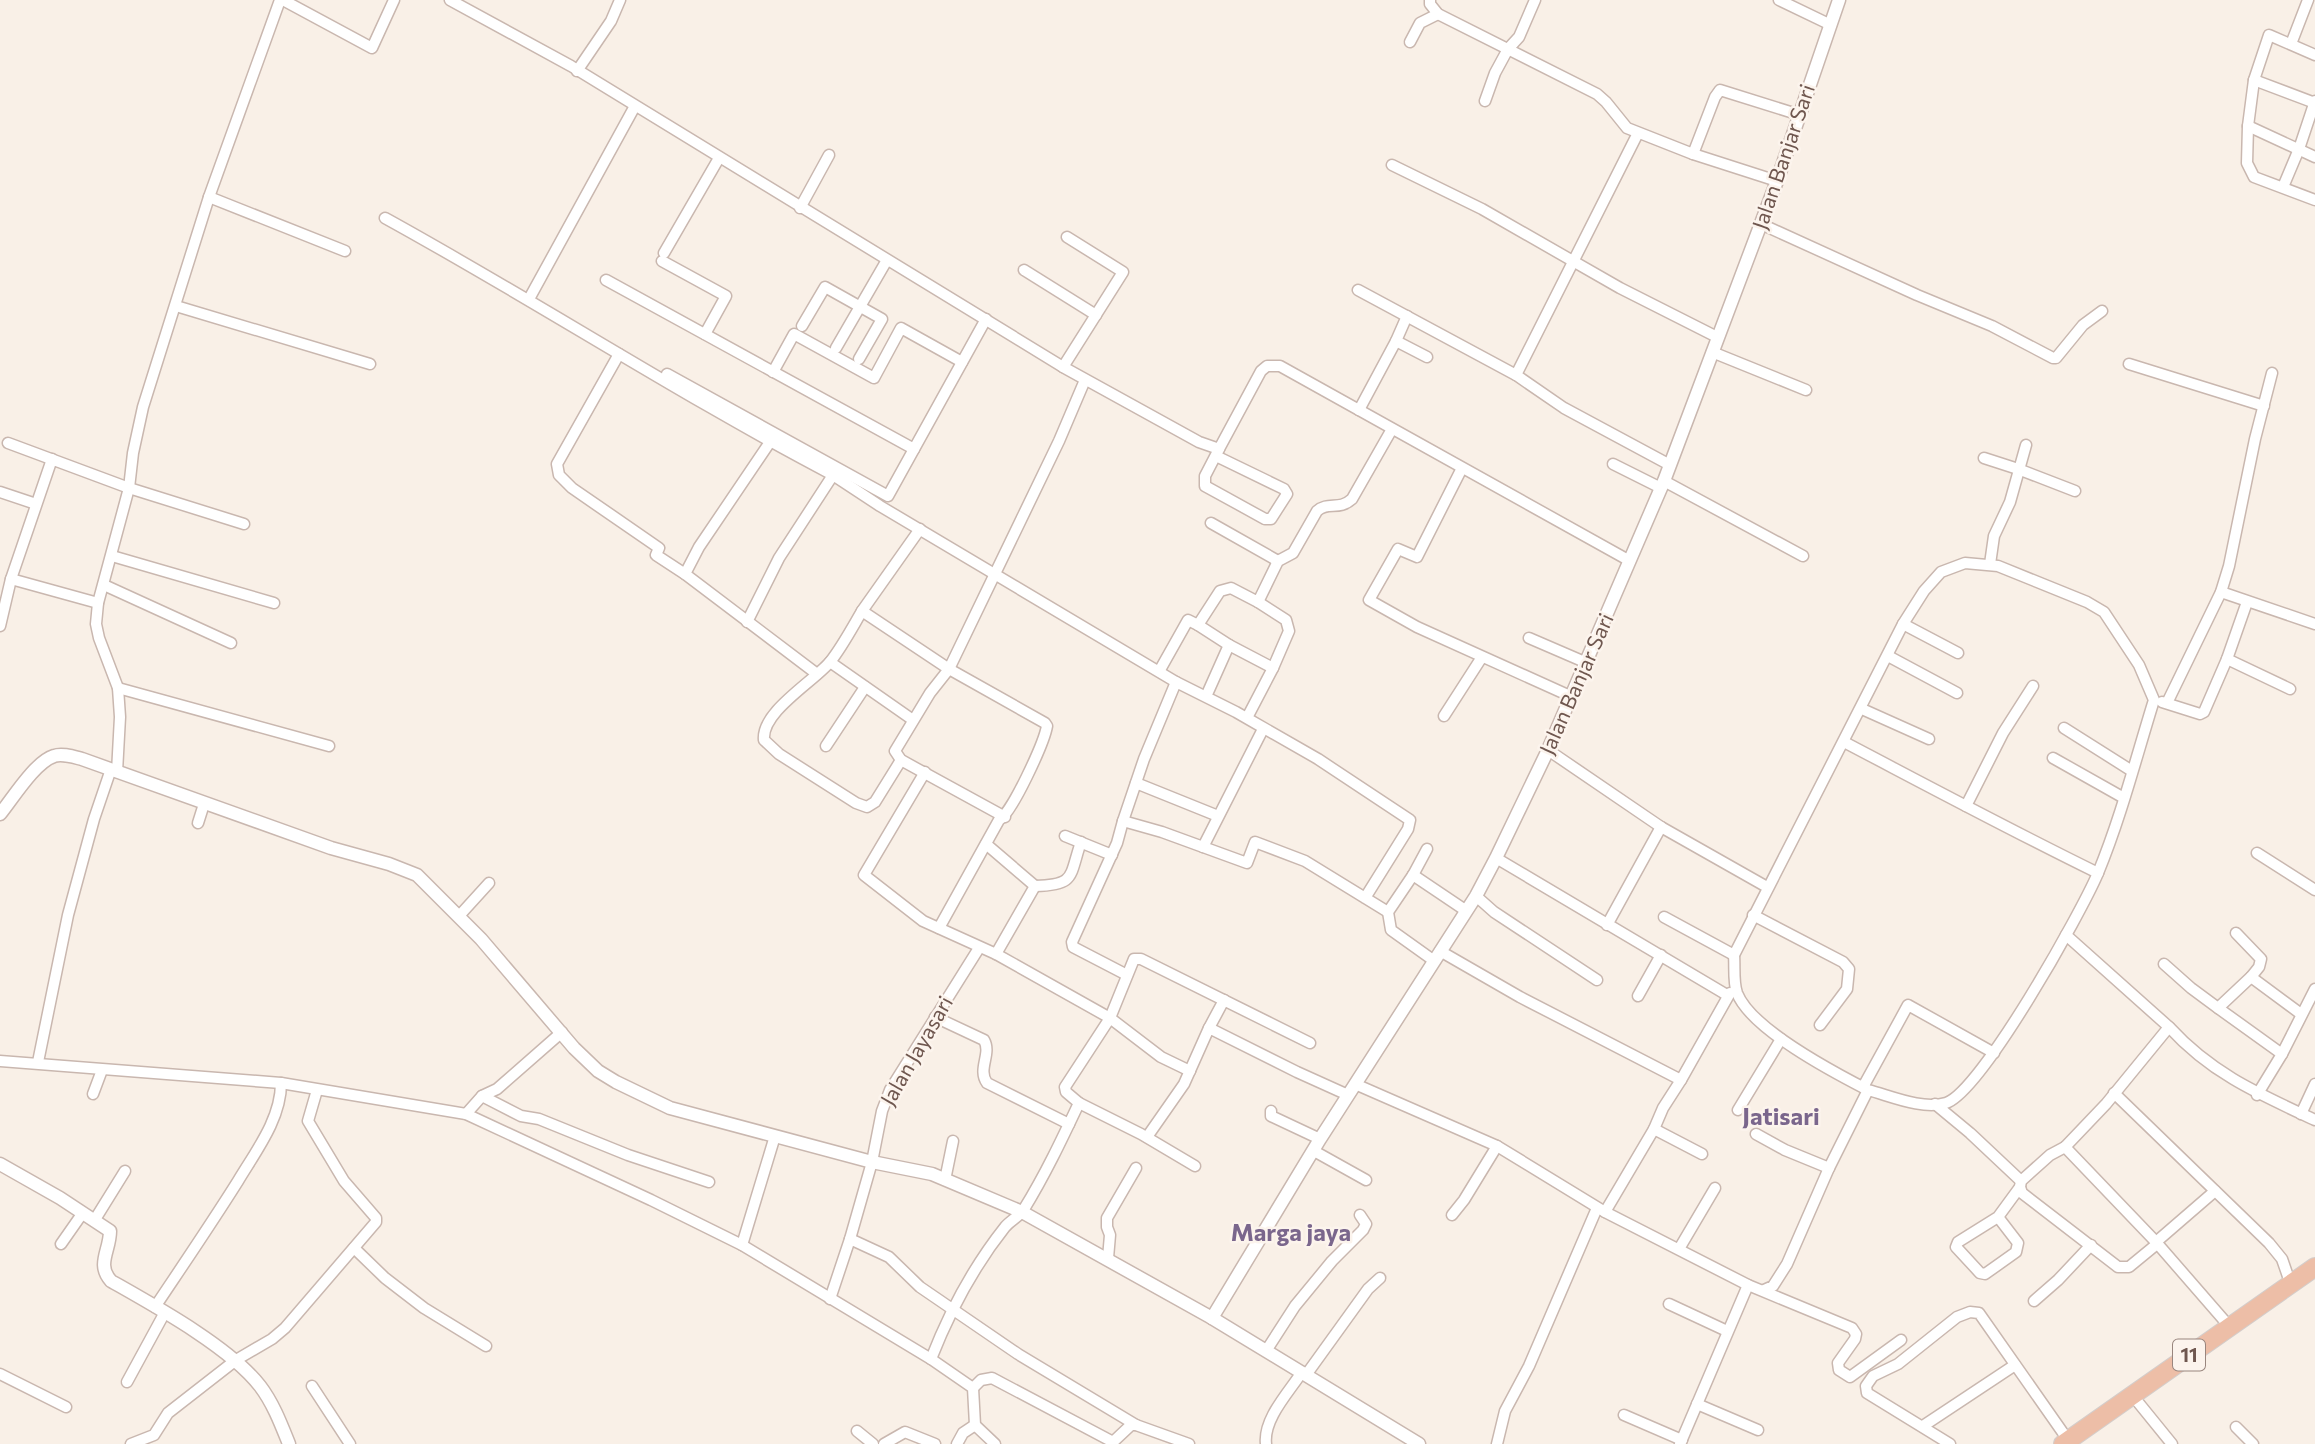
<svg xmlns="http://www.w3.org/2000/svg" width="2315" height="1444" viewBox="0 0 2315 1444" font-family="Commissioner,sans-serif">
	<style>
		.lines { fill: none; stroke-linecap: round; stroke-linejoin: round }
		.minor-casing { stroke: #c9b7af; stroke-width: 13 }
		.tertiary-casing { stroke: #c9b7af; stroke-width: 15 }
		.trunk-casing { stroke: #d4cdca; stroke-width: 20 }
		.minor { stroke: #fff; stroke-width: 10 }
		.tertiary { stroke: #fff; stroke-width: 12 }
		.trunk { stroke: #edbea7; stroke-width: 18 }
		.labels { text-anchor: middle; stroke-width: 5; stroke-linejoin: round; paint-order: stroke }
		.shield { fill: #fcf4ed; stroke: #99867e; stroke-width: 2 }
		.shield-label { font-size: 19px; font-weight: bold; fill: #6f574f }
		.street-label { font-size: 21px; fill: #6f574f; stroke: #fcf4ed }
		.quarter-label { font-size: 24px; font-weight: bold; fill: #7a668c; stroke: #fcf4ed }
	</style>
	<rect width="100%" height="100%" fill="#f9f0e7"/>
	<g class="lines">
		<defs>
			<g id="minor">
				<polyline points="283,0 372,48 394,0"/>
				<polyline points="450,0 571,66 1063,367 1199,442 1219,449 1261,371 1267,366 1280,366 1630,561"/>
				<polyline points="1430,0 1430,4 1438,14 1597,94 1606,102 1627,128 1693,154 1777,181"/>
				<polyline points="1779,0 1831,25"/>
				<polyline points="1410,42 1420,23 1438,14"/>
				<polyline points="2291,44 2308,0"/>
				<polyline points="2315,55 2269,35 2254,80 2248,126 2247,163 2254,177 2315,200"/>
				<polyline points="577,71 611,21 620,0"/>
				<polyline points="2254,80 2315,103"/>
				<polyline points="1485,101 1495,73 1508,49 1519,37 1535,0"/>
				<polyline points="2248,126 2315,157"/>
				<polyline points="1693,154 1715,97 1720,90 1800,115"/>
				<polyline points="1392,165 1482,209 1620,288 1717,337"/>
				<polyline points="2283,187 2299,149 2315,101"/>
				<polyline points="209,197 345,251"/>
				<polyline points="800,208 829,155"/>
				<path d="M 385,218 C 536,301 680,395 833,475"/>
				<polyline points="1761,224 1917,295 1992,326 2053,358 2056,358 2083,325 2102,311"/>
				<polyline points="664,253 719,158"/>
				<polyline points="662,261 726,296 705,334"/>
				<polyline points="1024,270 1096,315"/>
				<polyline points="606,280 914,449"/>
				<polyline points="1358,290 1516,375 1564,408 1670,465"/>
				<polyline points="529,299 635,106"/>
				<polyline points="176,306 370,364"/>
				<polyline points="802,326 825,287 882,319 859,359"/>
				<polyline points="1396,341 1407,316"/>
				<polyline points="836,348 887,260"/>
				<polyline points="1712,352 1806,390"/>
				<polyline points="619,354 557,464 559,475 572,488 659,548 656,555 685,574"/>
				<polyline points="2129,364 2264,406"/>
				<polyline points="1063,367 1123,272 1067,237"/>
				<polyline points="773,372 794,334 874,378 901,328 962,362"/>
				<polyline points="667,374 888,496 986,319"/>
				<polyline points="1516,375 1638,133"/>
				<polyline points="1359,410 1396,341 1427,357"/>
				<polyline points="770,442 699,547 685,574 817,674"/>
				<polyline points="8,443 129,488 244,524"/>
				<polyline points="1216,456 1284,489 1287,494 1271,519 1265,519 1205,486 1205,476 1219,449"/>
				<polyline points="1984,458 2018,469 2075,491"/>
				<polyline points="1613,464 1661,488"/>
				<polyline points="1462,468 1417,557 1398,549 1369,600 1417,627 1570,696"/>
				<polyline points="1664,481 1803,556"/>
				<polyline points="0,492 36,504"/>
				<polyline points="1211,523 1278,561"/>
				<polyline points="112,556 274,603"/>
				<polyline points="1990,564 1994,536 2010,502 2026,445"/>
				<polyline points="11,579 98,603"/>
				<polyline points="104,585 231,643"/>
				<polyline points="2221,592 2315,624"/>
				<polyline points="862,611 920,529"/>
				<polyline points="747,622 779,558 833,475 880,506 1176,682"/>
				<polyline points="1903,624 1958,653"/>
				<polyline points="0,626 11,579 52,459"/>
				<polyline points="1529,638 1587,663"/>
				<path d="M 1229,645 L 1198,625 L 1220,591 L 1231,588 L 1258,602 L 1278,561 L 1293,553 L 1317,511 C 1328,501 1339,511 1352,499 L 1392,429"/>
				<polyline points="1888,656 1957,693"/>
				<polyline points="2227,659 2247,602"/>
				<polyline points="830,662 913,720"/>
				<polyline points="1161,668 1188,620 1198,625"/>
				<polyline points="118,688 329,746"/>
				<polyline points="1208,692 1229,645 1273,668 1289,631 1286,620 1258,602"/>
				<polyline points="2162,702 2200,714 2204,712 2227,659 2290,689"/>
				<polyline points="2167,703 2221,592 2229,566 2255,439 2272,373"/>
				<polyline points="1862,709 1929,739"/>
				<polyline points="1249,714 1273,668"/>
				<polyline points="1444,716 1482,657"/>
				<polyline points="2064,728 2132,771"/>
				<path d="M 1844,742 C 1928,786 2012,831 2098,873"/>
				<polyline points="826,746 865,687"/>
				<polyline points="1548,750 1661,827 1767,887"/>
				<polyline points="2053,758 2124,798"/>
				<path d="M 901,760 L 875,802 L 867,807 L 856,803 L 779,754 L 764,740 C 761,712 813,682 830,662 C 842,647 852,628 862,611 L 949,669 L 1045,723 L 1047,726 C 1044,743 1012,813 999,820 L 939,928"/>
				<polyline points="117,772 120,717 118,688 99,638 96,624 98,603 129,488 133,453 143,407 209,197 280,0"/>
				<path d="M 925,772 L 864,875 L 923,921 L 996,954 L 1110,1018 L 1065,1087 L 1066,1092 L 1079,1103 C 1062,1139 1045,1175 1024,1209 C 1020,1216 1011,1220 1005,1227 C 974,1266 949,1313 931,1359"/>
				<polyline points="1136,783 1218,816"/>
				<polyline points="1966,806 2003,733 2033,686"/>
				<polyline points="1005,817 901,760 895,751 930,693 949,669 1059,441 1085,380"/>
				<polyline points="1123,821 1117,843 1072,942 1073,947 1127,975"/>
				<polyline points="198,823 204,804"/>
				<polyline points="1065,836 1112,855"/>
				<polyline points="986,844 1035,886 996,954"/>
				<polyline points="1203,847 1263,729"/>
				<polyline points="1427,849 1413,875 1388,912 1391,930 1433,960"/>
				<polyline points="2257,853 2315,890"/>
				<polyline points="1496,858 1727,995"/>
				<polyline points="1413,875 1465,910"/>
				<path d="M 1035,886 C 1076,885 1069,877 1081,842"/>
				<polyline points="1476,896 1494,912 1597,980"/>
				<polyline points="1365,898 1408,829 1410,820 1318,759 1236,712 1176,682 1144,759 1123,821 1162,832 1247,863 1255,842 1305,861 1388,912"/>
				<polyline points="1753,915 1843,962 1849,969 1847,989 1820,1025"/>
				<polyline points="459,916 489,883"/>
				<polyline points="1664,917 1734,955"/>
				<polyline points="1607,925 1661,827"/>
				<polyline points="2236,933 2261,959 2259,967 2251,977"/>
				<path d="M 2066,935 L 2169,1027 C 2212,1074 2259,1094 2315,1120"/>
				<polyline points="1440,951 1520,997 1681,1080"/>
				<polyline points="2164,964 2191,988 2218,1008 2251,977 2301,1014"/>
				<polyline points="1638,996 1661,955"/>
				<polyline points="2218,1008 2282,1054"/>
				<path d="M 935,1017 L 984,1040 C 992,1054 977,1069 987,1083 L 1069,1124"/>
				<polyline points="2169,1027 2106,1104 2065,1147 2156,1242 2229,1326"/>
				<polyline points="1209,1028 1224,1000"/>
				<polyline points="0,1061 281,1083 466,1114 651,1200 742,1245 931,1359 973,1388 975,1425 995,1444"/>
				<polyline points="38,1062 68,915 94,819 111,769"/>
				<polyline points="1190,1071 1161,1057 1110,1018 1134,959 1141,959 1310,1043"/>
				<polyline points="1355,1084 1497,1146 1605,1212 1748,1285 1852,1328 1856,1334 1855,1339 1838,1363 1839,1370 1850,1377 1901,1340"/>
				<polyline points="1863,1087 1908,1005 1994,1053"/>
				<polyline points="2114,1093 2269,1243 2282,1259 2291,1285"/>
				<polyline points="93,1094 102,1070"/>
				<polyline points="2257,1095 2282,1054 2315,989"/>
				<polyline points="482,1096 521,1116 539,1119 628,1155 709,1182"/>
				<polyline points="1079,1103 1141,1134 1195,1166"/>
				<polyline points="1935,1104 1970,1133 2021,1181"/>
				<polyline points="1738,1110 1781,1039"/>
				<polyline points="1271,1111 1271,1116 1320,1139"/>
				<polyline points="466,1114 482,1096 497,1089 562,1032"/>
				<polyline points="2301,1114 2315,1084"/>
				<polyline points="1654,1129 1702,1154"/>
				<polyline points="1756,1134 1785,1150 1829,1168"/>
				<polyline points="1147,1137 1184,1084 1209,1028 1297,1072 1348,1095"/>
				<polyline points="2065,1147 2050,1155 2021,1181 2020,1187 2022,1193 2118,1267 2129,1267 2157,1244"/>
				<polyline points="1314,1151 1366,1180"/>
				<polyline points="945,1180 953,1141"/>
				<polyline points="1605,1212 1654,1129 1663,1108 1681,1080 1730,993"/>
				<polyline points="1452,1215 1464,1200 1497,1146"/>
				<polyline points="1998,1217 2018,1243 2016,1252 1985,1274 1980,1273 1956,1247 1958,1242 1998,1217 2020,1187"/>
				<polyline points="94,1221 125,1171"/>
				<polyline points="850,1239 872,1162 882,1111 890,1090 979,948"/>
				<polyline points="2156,1242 2215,1191"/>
				<polyline points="61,1244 82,1214"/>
				<polyline points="742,1245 775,1136"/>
				<polyline points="354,1248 385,1278 424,1308 486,1346"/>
				<polyline points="1679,1249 1715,1188"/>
				<polyline points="1108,1258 1110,1235 1107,1227 1107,1218 1136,1168"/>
				<path d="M 1764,1290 L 1773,1286 L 1787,1264 L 1829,1168 L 1868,1090 C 1891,1096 1922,1110 1946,1103 C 1981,1092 2081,913 2098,873 C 2121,817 2136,758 2154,700 L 2139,665 L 2104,612 L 2087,602 L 1998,566 L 1965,563 L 1941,572 L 1924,591 L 1903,624 L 1734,955 C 1735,967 1733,982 1737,993 C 1751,1029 1833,1072 1868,1090"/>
				<polyline points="830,1299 850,1239 889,1257 920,1287 1018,1354 1136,1425"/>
				<polyline points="2034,1301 2058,1280 2091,1245"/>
				<polyline points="1669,1304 1727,1331"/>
				<path d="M 155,1307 C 183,1265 211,1224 238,1181 C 256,1151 281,1119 281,1083"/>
				<polyline points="1266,1351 1295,1306 1332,1261 1363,1230 1366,1224 1360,1215"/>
				<polyline points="0,1374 66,1407"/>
				<polyline points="1306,1375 1368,1289 1380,1278"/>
				<polyline points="127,1382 164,1314"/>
				<polyline points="312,1386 350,1444"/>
				<polyline points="973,1388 981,1380 992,1378 1113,1442 1131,1425 1136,1425 1189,1444"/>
				<polyline points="2133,1396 2172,1444"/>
				<polyline points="1697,1404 1758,1430"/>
				<polyline points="1624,1415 1682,1440"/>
				<polyline points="1923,1426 2015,1365"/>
				<polyline points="2236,1427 2253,1444"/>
				<polyline points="857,1431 873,1444"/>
				<polyline points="131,1444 154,1435 168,1413 236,1360 272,1339 285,1328 376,1222 376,1218 344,1181 308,1121 317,1090"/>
				<polyline points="884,1444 905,1432 935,1444"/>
				<polyline points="957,1444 963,1433 975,1425"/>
				<path d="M 1266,1444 C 1263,1419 1289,1392 1302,1372"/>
				<polyline points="1497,1444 1505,1411 1529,1366 1597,1208"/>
				<polyline points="1680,1444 1748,1285"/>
				<polyline points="1950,1444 1867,1393 1866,1386 1873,1376 1898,1364 1957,1317 1970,1312 1979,1313 2068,1440"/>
			</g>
			<g id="tertiary">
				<path d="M 0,814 C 13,798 35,762 54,756 C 62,753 74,757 82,759 L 331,848 L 389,864 L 417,875 L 481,939 L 574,1048 L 598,1071 L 616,1082 L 670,1108 L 872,1162 L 932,1174 L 1022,1212 L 1212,1318 L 1419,1444"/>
				<path d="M 0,1164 L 60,1198 L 110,1231 C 110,1251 96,1264 111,1281 C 155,1306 230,1347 260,1386 C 273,1403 281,1424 289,1444"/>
				<polyline points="1212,1318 1320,1139 1476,896 1496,858 1548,750 1664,481 1777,181 1839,0"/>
			</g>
			<polyline id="trunk" points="2063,1444 2315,1267"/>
		</defs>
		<!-- minor casing -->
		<use href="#minor" class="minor-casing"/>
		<!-- tertiary casing -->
		<use href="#tertiary" class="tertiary-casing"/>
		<!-- trunk casing -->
		<use href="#trunk" class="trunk-casing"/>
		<!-- minor -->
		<use href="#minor" class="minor"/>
		<!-- tertiary -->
		<use href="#tertiary" class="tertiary"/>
		<!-- trunk -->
		<use href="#trunk" class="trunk"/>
	</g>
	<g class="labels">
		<!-- shield labels -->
		<rect class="shield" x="2173" y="1339.5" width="32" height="31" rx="5"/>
		<g class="shield-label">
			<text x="2189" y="1362">11</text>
		</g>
		<!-- street labels -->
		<g class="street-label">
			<text transform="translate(1784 157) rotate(-71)" y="7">Jalan Banjar Sari</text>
			<text transform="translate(1577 684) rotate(-66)" y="7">Jalan Banjar Sari</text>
			<text transform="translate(917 1051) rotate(-60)" y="7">Jalan Jayasari</text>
		</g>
		<!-- quarter labels -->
		<g class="quarter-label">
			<text x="1781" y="1125">Jatisari</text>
			<text x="1291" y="1241">Marga jaya</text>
		</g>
	</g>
</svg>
